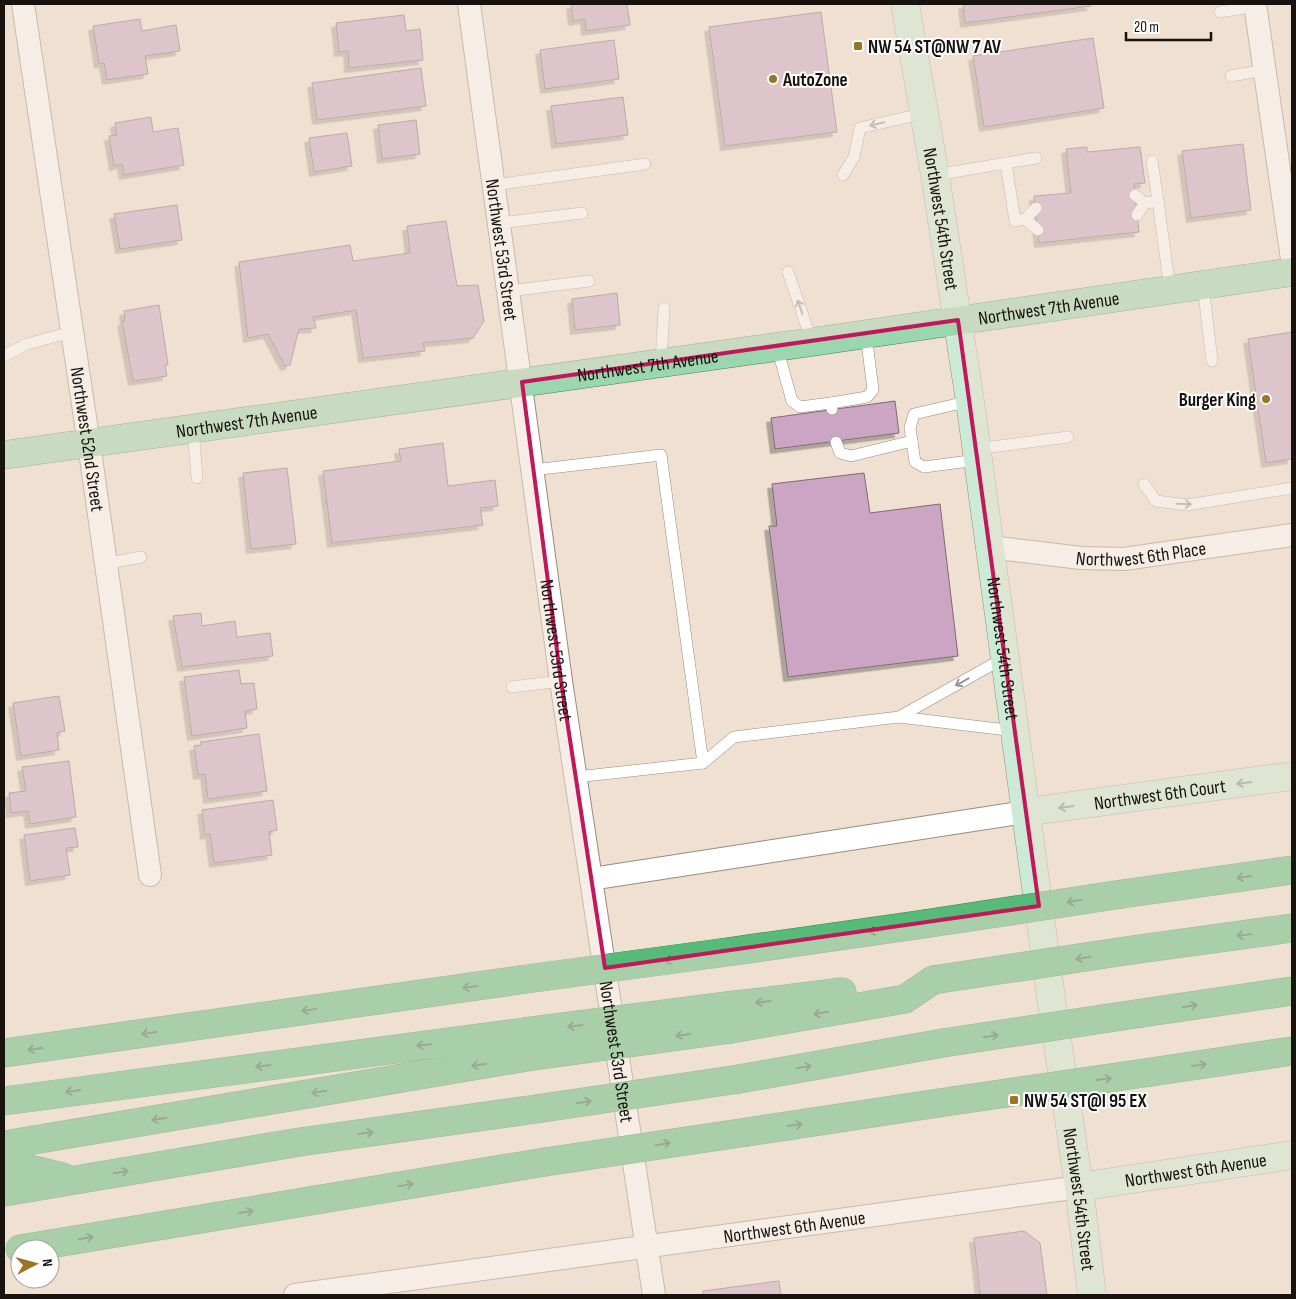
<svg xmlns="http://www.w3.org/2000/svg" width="1296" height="1299" viewBox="0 0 1296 1299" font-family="'Sofia Sans Condensed',sans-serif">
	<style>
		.building { fill: #cba5c3; stroke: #7a6b77; filter: url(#shadow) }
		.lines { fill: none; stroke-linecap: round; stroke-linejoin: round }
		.service-casing { stroke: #998b7e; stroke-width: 12 }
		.minor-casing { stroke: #998b7e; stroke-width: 24 }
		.secondary-casing { stroke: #998b7e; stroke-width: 29 }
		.primary-casing { stroke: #418053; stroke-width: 29 }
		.motorway-casing { stroke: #418053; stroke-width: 29 }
		.service { stroke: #fff; stroke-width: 11 }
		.minor { stroke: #fff; stroke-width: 22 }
		.secondary { stroke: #ccebd6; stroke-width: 28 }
		.primary { stroke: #9ad6ae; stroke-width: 28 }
		.motorway { stroke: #56bb78; stroke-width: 28 }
		.motorway-bridge-casing { stroke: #418053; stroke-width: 29; stroke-linecap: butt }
		.motorway-bridge { stroke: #56bb78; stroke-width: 28 }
		.oneway { stroke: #989593 }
		.oneway2 { stroke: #7b8a7c }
		.oneway3 { stroke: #386744 }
		.marked { fill: none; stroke: #c2185b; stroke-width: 4; stroke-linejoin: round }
		.poi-dot { fill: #a07324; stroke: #fff; stroke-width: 2 }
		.labels { text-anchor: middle; stroke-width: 4; stroke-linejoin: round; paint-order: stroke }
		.poi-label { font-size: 19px; font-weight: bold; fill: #19130f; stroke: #fff; text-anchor: start }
		.street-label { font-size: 19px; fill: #19130f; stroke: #fff }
	</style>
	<defs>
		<filter id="shadow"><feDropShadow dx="-4.5" dy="4.5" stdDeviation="0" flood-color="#0004"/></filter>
	</defs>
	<rect width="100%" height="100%" fill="#efe0d2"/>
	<!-- building -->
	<g class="building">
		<polygon points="571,4 627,4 630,25 586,31 585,19 573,21"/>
		<polygon points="963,4 1091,4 1091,6 965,23"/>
		<polygon points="821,12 837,132 725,146 709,27"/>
		<polygon points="404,15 406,31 420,29 423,60 349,68 348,51 339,52 336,23"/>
		<polygon points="140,19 142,31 176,25 180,51 145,56 148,74 107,80 104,63 99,64 93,26"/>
		<polygon points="1093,38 1104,108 984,127 973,56"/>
		<polygon points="614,40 619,79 545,89 540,50"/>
		<polygon points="421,68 426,106 317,120 312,83"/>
		<polygon points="623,97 628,135 556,144 551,106"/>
		<polygon points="151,117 153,132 178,128 184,165 124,175 122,164 114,166 109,136 117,135 115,123"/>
		<polygon points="416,120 420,154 382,159 378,125"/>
		<polygon points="347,133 352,166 314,172 309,138"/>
		<polygon points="1243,144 1251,210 1191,218 1182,151"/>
		<polygon points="1087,147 1087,152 1140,147 1145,183 1134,184 1139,232 1039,243 1034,196 1071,193 1066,149"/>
		<polygon points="177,205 182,240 120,249 114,214"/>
		<polygon points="446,221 457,286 478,285 484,321 473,338 423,343 425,351 363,358 356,310 313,317 316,328 299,329 290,365 285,366 268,334 248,338 239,262 350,245 353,261 410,253 407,226"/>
		<polygon points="617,293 620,325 575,330 572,299"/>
		<polygon points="159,305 168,365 165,365 167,376 133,381 122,321 125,321 124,311"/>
		<polygon points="1292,332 1292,459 1266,463 1248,339"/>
		<polygon points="895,401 899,433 775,449 771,418"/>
		<polygon points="443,443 448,486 495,480 498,506 480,508 483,525 332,543 323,471 401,461 399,449"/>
		<polygon points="287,468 296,544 251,549 243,473"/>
		<polygon points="864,473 870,513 940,504 958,656 788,677 769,526 777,526 772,484"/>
		<polygon points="201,613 202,626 235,621 237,637 270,633 273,656 182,667 173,616"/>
		<polygon points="239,670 241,684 254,683 257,709 245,711 247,728 192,736 184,677"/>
		<polygon points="59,696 65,731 57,733 59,750 21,756 13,703"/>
		<polygon points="259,734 267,791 208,799 205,774 198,775 194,746 201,745 200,742"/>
		<polygon points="69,761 76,817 30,824 28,811 11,813 9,793 26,791 22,767"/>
		<polygon points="273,800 277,830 269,832 272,855 214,863 210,834 205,835 202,810"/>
		<polygon points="75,828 78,847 66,848 70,875 30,881 24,835"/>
		<polygon points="1024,1231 1040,1243 1047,1295 980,1295 974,1238"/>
		<polygon points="779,1281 781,1295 703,1295 703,1291"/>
	</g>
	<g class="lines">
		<defs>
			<g id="service">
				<polyline points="1220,12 1256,6"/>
				<polyline points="1231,76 1265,70"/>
				<polyline points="1006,163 1015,221 1025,219 1036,208"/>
				<polyline points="843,175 854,157 860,128 925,113"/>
				<polyline points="935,175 1036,158"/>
				<polyline points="494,185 645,164"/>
				<polyline points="1135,195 1145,203 1158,201 1152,161"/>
				<polyline points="1158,201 1170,289"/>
				<polyline points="1137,215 1145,203"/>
				<polyline points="1025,219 1038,230"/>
				<polyline points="500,223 582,213"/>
				<polyline points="788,272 812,342"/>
				<polyline points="1203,285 1212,361"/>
				<polyline points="509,291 589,281"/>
				<polyline points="777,347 792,401 800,407 831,403 832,409"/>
				<polyline points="4,356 27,344 72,332"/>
				<polyline points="661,362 664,308"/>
				<polyline points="970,401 914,414 910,428 915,462 924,467 977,460"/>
				<polyline points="831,403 867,397 873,390 866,334"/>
				<polyline points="193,429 197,478"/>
				<polyline points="836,442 840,453 851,456 912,441"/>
				<polyline points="976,449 1068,437"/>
				<polyline points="533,470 661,455 703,763"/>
				<polyline points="1144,484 1156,501 1187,505 1292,488"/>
				<polyline points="105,564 141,557"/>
				<polyline points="512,687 561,681"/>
				<polyline points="899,717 1004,658"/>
				<polyline points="576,777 703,763 734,737 899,717 1015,731"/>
			</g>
			<g id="minor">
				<path id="s1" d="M 23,4 L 89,444 L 150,875"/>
				<path id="s2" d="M 469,4 L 561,681 L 654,1295"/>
				<polyline points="1255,4 1292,259"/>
				<path id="s3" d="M 990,547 L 1081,558 L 1124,559 L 1292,535"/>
				<polyline points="591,879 1026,812"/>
				<path id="s4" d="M 295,1295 L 1079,1187"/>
			</g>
			<g id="secondary">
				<path id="s5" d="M 905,4 L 935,175 L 970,401 L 1052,1005 L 1079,1187 L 1092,1295"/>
				<path id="s6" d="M 1026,812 L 1292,776"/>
				<path id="s7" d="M 1079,1187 L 1292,1155"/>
			</g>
			<g id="primary">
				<path id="s8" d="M 4,455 L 812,342 L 1292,272"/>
			</g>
			<g id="motorway">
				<polyline points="1122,894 1292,870"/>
				<polyline points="1132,950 1292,928"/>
				<polyline points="720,953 924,924"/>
				<polyline points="727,1006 842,992"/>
				<polyline points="1142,1013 1292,991"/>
				<polyline points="731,1029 905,999 933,980"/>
				<polyline points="4,1053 519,980"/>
				<polyline points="1151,1072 1292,1051"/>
				<polyline points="739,1079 943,1043"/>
				<polyline points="4,1101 524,1032"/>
				<polyline points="747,1132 952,1101"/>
				<polyline points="4,1145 527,1057"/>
				<polyline points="4,1171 26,1168 63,1177"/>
				<polyline points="4,1192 300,1142 536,1109"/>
				<polyline points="20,1249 545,1162"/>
			</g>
		</defs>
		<!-- service casing -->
		<use href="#service" class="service-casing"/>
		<!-- minor casing -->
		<use href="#minor" class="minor-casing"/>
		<!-- secondary casing -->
		<use href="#secondary" class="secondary-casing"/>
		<!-- primary casing -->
		<use href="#primary" class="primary-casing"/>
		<!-- motorway casing -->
		<use href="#motorway" class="motorway-casing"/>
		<!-- service -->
		<use href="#service" class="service"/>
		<!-- minor -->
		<use href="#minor" class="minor"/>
		<!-- secondary -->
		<use href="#secondary" class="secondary"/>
		<!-- primary -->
		<use href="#primary" class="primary"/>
		<!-- motorway -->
		<use href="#motorway" class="motorway"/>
		<defs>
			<g id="motorway-bridge">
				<polyline points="924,924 1122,894"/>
				<polyline points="519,980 720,953"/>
				<polyline points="933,980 1132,950"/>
				<polyline points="524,1032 727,1006"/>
				<polyline points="943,1043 1142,1013"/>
				<polyline points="527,1057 731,1029"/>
				<polyline points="952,1101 1151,1072"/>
				<polyline points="536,1109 739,1079"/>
				<polyline points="545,1162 747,1132"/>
			</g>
		</defs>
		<!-- motorway-bridge casing -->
		<use href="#motorway-bridge" class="motorway-bridge-casing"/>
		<!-- motorway-bridge -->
		<use href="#motorway-bridge" class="motorway-bridge"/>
	</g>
	<!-- one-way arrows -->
	<defs><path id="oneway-shaft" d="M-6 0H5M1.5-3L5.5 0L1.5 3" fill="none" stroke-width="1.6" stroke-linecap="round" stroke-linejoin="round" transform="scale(1.25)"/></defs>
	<g class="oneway">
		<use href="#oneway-shaft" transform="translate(877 124) rotate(167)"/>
		<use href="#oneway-shaft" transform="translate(800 307) rotate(-109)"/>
		<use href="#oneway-shaft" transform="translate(1184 504) rotate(2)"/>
		<use href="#oneway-shaft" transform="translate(962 682) rotate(151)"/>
	</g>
	<g class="oneway2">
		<use href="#oneway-shaft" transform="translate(1244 783) rotate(172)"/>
		<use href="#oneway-shaft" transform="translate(1066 807) rotate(172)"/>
	</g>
	<g class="oneway3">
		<use href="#oneway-shaft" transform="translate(1244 877) rotate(172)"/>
		<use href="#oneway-shaft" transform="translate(1074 901) rotate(171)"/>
		<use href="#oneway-shaft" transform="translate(876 931) rotate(172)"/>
		<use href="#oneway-shaft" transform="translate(1244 935) rotate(172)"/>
		<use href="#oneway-shaft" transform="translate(1083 958) rotate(171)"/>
		<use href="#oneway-shaft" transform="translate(672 960) rotate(172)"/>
		<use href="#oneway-shaft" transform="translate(470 987) rotate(172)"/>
		<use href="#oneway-shaft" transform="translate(763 1002) rotate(173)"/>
		<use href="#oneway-shaft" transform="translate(1190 1006) rotate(-9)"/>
		<use href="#oneway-shaft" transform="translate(309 1010) rotate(172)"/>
		<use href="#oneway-shaft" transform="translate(821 1013) rotate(170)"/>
		<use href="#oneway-shaft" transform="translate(575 1026) rotate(173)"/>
		<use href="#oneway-shaft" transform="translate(149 1033) rotate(172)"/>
		<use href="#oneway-shaft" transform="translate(683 1035) rotate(172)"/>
		<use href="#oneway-shaft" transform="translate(991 1036) rotate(-9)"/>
		<use href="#oneway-shaft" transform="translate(424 1045) rotate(173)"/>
		<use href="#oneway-shaft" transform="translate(35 1049) rotate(172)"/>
		<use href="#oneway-shaft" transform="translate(479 1065) rotate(170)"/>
		<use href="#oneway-shaft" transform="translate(1199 1065) rotate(-8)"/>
		<use href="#oneway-shaft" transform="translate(263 1066) rotate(173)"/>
		<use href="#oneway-shaft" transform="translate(804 1067) rotate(-10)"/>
		<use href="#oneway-shaft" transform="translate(1104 1079) rotate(-8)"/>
		<use href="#oneway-shaft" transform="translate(73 1091) rotate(172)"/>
		<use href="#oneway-shaft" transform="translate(319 1092) rotate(170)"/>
		<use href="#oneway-shaft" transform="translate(584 1102) rotate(-9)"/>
		<use href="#oneway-shaft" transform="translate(159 1119) rotate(170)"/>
		<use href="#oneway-shaft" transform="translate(795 1125) rotate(-8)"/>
		<use href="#oneway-shaft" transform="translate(366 1133) rotate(-8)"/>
		<use href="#oneway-shaft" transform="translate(663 1144) rotate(-9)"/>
		<use href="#oneway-shaft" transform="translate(121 1172) rotate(-10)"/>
		<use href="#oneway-shaft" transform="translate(406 1185) rotate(-9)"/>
		<use href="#oneway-shaft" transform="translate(246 1212) rotate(-9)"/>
		<use href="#oneway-shaft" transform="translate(86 1238) rotate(-9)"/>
	</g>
	<!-- marked area -->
	<path d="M0 0H1296V1299H0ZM 958,320 L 1039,906 L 605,968 L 561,681 L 522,382 Z" fill="#efe0d2" fill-opacity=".55" fill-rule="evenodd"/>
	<path class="marked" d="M 958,320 L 1039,906 L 605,968 L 561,681 L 522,382 Z"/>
	<!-- markers -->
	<g class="poi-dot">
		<rect x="853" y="41" width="10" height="10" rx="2.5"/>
		<circle cx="773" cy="79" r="5"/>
		<circle cx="1266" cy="399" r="5"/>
		<rect x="1009" y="1095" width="10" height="10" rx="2.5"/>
	</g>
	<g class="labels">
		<!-- poi labels -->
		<g class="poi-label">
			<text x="868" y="53">NW 54 ST@NW 7 AV</text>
			<text x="783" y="86">AutoZone</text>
			<text x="1256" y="406" text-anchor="end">Burger King</text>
			<text x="1024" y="1107">NW 54 ST@I 95 EX</text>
		</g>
		<!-- street labels -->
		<g class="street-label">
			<text dy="7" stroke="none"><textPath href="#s5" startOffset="218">Northwest 54th Street</textPath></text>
			<text dy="7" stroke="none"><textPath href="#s2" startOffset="248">Northwest 53rd Street</textPath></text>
			<text dy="7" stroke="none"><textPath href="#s8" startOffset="1055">Northwest 7th Avenue</textPath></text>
			<text dy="7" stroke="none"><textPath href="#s8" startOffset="650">Northwest 7th Avenue</textPath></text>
			<text dy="7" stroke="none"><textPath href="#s8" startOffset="245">Northwest 7th Avenue</textPath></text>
			<text dy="7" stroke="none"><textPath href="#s1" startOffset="440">Northwest 52nd Street</textPath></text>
			<text dy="7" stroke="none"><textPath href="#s3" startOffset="152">Northwest 6th Place</textPath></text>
			<text dy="7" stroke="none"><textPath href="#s5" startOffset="652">Northwest 54th Street</textPath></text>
			<text dy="7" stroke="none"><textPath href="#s2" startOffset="652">Northwest 53rd Street</textPath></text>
			<text dy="7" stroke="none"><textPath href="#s6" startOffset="135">Northwest 6th Court</textPath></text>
			<text dy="7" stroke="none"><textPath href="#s2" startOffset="1058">Northwest 53rd Street</textPath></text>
			<text dy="7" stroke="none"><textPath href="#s7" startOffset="118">Northwest 6th Avenue</textPath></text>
			<text dy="7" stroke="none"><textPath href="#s5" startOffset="1208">Northwest 54th Street</textPath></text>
			<text dy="7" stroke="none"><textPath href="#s4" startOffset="504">Northwest 6th Avenue</textPath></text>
		</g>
	</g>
	<!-- border -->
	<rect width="1296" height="1299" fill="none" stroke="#19130f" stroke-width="10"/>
	<!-- north arrow -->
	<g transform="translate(35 1264) rotate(84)"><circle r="24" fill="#ffffff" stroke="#a3a19f"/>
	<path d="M0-4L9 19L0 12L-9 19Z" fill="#a07324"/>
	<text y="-8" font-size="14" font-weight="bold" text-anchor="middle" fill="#19130f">N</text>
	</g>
	<!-- scale -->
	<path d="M1126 32v8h85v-8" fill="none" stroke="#19130f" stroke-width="2.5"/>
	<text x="1134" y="32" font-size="15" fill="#19130f" stroke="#ffffff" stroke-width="4" paint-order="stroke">20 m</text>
</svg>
